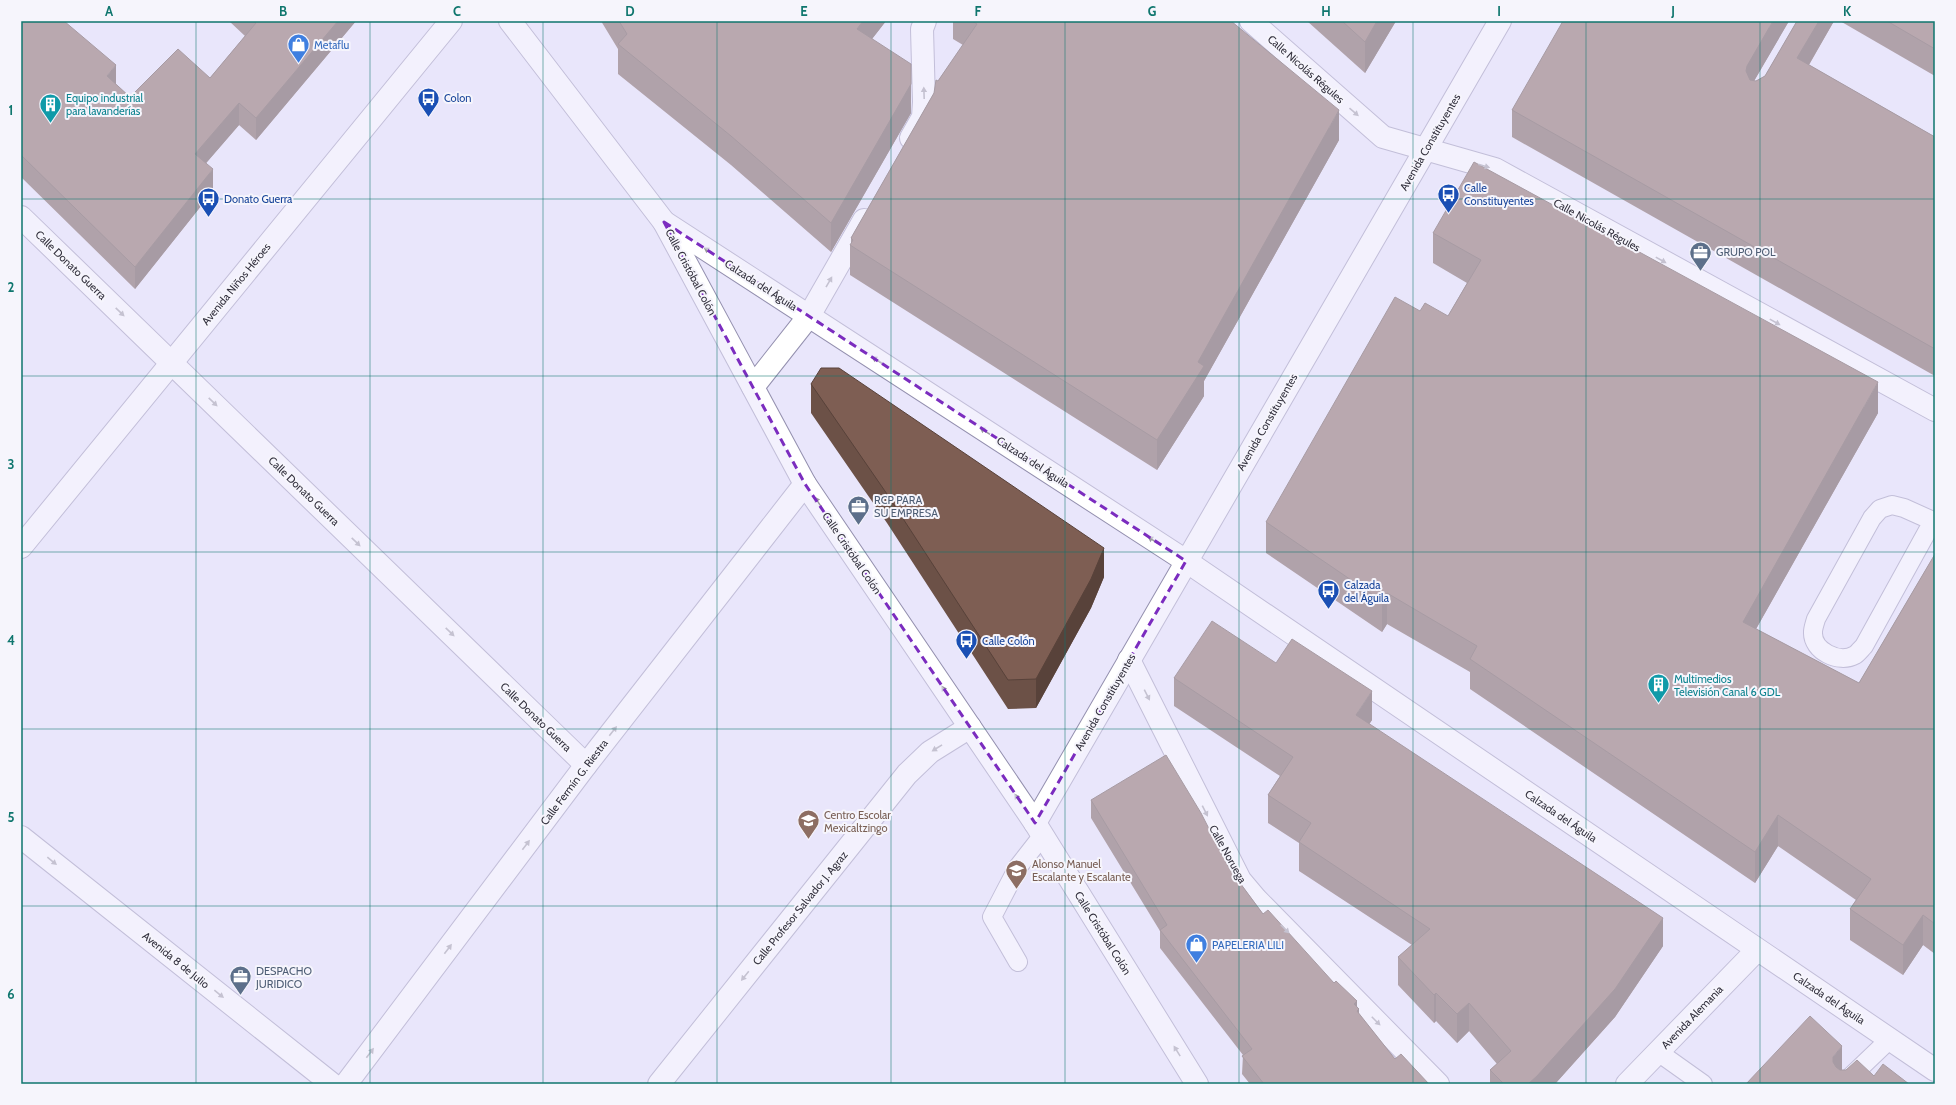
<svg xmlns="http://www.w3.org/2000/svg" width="1956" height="1105" viewBox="0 0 1956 1105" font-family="Cabin,sans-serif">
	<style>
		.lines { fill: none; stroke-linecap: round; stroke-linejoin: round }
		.lane-casing { stroke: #9490af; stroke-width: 20 }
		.street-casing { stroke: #9490af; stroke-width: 24 }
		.secondary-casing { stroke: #9490af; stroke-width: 24 }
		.primary-casing { stroke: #9490af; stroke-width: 24 }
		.lane { stroke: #fff; stroke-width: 18 }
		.street { stroke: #fff; stroke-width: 22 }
		.secondary { stroke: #fff; stroke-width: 22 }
		.primary { stroke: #fff; stroke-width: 22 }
		.wall { fill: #6c5147 }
		.shaded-wall { fill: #58423a }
		.building { fill: #7e5e53; stroke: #58423a }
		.oneway { fill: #99989e }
		.marked { fill: none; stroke: #7b2cbf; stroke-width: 3; stroke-dasharray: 8 5; stroke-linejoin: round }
		.grid { fill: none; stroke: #0f766e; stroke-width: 1; stroke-opacity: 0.55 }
		.labels { text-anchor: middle; stroke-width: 4; stroke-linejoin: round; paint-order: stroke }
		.shop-label { font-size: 11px; fill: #366cbe; stroke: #f6f5fc; text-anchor: start }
		.street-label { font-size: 11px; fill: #33313e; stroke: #f6f5fc }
		.culture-label { font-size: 11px; fill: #0d838f; stroke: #f6f5fc; text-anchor: start }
		.transit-label { font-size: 11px; fill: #164399; stroke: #f6f5fc; text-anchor: start }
		.service-label { font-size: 11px; fill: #4e5e75; stroke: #f6f5fc; text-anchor: start }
		.education-label { font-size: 11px; fill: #785e54; stroke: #f6f5fc; text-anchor: start }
		.neatline { fill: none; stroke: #0f766e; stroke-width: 1.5 }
		.grid-label { font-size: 13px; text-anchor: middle; font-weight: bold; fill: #0f766e }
	</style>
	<rect width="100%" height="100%" fill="#e9e6fb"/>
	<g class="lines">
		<defs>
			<g id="lane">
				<path d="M 1892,505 L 1904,508 L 1933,521 L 1864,646 C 1861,649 1858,653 1855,655 C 1839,664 1812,651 1813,632 C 1813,628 1815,623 1816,619 L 1872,518 L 1880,509 Z"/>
				<polyline points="1018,962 992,917 1018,867 1043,835"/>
				<polyline points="1658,1052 1703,1084"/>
				<polyline points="1843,1084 1890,1039"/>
			</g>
			<g id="street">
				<polyline points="1251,21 1383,137 1495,169 1935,410"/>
				<polyline points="911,138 923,117 924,102 922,29 925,21"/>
				<polyline points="21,217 586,765"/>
				<polyline points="664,222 1186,561 1935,1070"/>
				<polyline points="753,387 809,316 864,220"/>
				<polyline points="1129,660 1240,880 1256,899 1438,1084"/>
				<polyline points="346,1084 586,765 805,484"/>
				<polyline points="659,1084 907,774 930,752 970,727"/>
				<polyline points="1627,1084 1757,950"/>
			</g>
			<g id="secondary">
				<polyline points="510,21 664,222 805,484 1035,823 1197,1084"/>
				<polyline points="1035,823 1500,21"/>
				<polyline points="21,837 332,1084"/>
			</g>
			<polyline id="primary" points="21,547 451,21"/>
		</defs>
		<!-- lane casing -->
		<use href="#lane" class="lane-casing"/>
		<!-- street casing -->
		<use href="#street" class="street-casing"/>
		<!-- secondary casing -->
		<use href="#secondary" class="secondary-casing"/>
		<!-- primary casing -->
		<use href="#primary" class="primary-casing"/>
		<!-- lane -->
		<use href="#lane" class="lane"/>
		<!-- street -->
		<use href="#street" class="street"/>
		<!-- secondary -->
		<use href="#secondary" class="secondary"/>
		<!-- primary -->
		<use href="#primary" class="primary"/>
	</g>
	<!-- wall -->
	<g class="wall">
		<polygon points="21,21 116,85 130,97 210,78 245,36 229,21 356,21 256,140 239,125 206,163 213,191 135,289 21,177"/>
		<polygon points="601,21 886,21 872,39 911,94 911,113 831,252 731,165 618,74 618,49"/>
		<polygon points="953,21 1231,21 1339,140 1204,381 1204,396 1157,470 850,275 850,245 851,244 851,238 934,93 938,81 963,45 953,39"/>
		<polygon points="1307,21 1396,21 1365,73"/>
		<polygon points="1789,21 1754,81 1756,81 1765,76 1797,21 1834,21 1809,65 1935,137 1935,376 1512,137 1512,110"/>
		<polygon points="1840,21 1935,21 1935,76"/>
		<polygon points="1433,233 1878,413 1756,629 1859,683 1935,554 1935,954 1923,945 1903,975 1850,940 1850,909 1856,900 1778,846 1755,883 1470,689 1470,672 1387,624 1382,632 1266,553 1266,522 1420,311 1448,316 1467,283 1433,263"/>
		<polygon points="811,384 1104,577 1091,608 1036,708 1008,709 887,523 811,413"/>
		<polygon points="1276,663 1372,720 1369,724 1663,946 1615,1017 1555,1084 1490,1084 1490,1070 1497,1064 1469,1031 1457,1043 1436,1021 1434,1023 1398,985 1398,957 1412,945 1299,871 1299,843 1268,823 1268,795 1280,776 1174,706 1174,678"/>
		<polygon points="1091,800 1229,868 1263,914 1357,1006 1359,1014 1395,1059 1429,1084 1250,1084 1242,1074 1243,1055 1160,948 1160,931 1091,818"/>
	</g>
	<!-- shaded-wall -->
	<g class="shaded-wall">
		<polygon points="338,21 356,21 256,140 256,118"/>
		<polygon points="863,21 886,21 857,58 857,29"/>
		<polygon points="1377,21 1396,21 1365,73 1365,42"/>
		<polygon points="1773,21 1789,21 1747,93 1746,71 1747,66"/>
		<polygon points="1819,21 1834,21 1797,85 1797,58"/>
		<polygon points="911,64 911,113 831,252 831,223"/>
		<polygon points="116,65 116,87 107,76"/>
		<polygon points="239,103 239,125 195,176 195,154"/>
		<polygon points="1339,110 1339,140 1204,381 1204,396 1157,470 1157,440 1198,362"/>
		<polygon points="213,169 213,191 135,289 135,267"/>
		<polygon points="1878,382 1878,413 1743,652 1743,622"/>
		<polygon points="1104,548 1104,577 1091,608 1036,708 1036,679"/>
		<polygon points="1387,593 1387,624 1382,632 1382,601"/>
		<polygon points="1372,691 1372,720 1356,744 1356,715"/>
		<polygon points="1778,815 1778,846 1755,883 1755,852"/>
		<polygon points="1923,915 1923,945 1903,975 1903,945"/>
		<polygon points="1663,918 1663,946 1615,1017 1555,1084 1528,1084"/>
		<polygon points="1436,993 1436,1021 1434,1023 1434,995"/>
		<polygon points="1357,1001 1357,1011 1359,1009 1359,1027 1354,1004"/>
		<polygon points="1469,1003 1469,1031 1457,1043 1457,1014"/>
		<polygon points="1842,1046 1842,1071 1833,1081 1833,1057"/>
	</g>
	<!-- building -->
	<g class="building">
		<polygon points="21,21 64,21 116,65 107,76 130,97 178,49 210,78 256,23 253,21 338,21 256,118 239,103 195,154 213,169 135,267 21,155"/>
		<polygon points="619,21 863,21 857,29 911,64 911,84 831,223 731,136 618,44 627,34"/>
		<polygon points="972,21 1231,21 1339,110 1198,362 1204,366 1157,440 850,245 853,240 851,238 934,93 936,80 938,81 977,24"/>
		<polygon points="1342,21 1377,21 1365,42"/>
		<polygon points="1563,21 1773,21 1747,66 1746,71 1750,80 1756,81 1765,76 1797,21 1819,21 1797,58 1935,137 1935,349 1512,110"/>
		<polygon points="1887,21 1935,21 1935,49"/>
		<polygon points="1474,162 1878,382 1743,622 1859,683 1935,554 1935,924 1923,915 1903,945 1850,909 1871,879 1778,815 1755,852 1470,659 1477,646 1387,593 1382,601 1266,522 1395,297 1420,311 1425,303 1448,316 1481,260 1433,233"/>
		<polygon points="821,368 839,368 1104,548 1091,579 1036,679 1008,680 887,494 811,384"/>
		<polygon points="1212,621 1276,663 1292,639 1372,691 1356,715 1663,918 1615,989 1537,1076 1528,1084 1504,1084 1490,1070 1511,1051 1469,1003 1457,1014 1436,993 1434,995 1398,957 1430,929 1299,842 1311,823 1268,795 1293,757 1174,678"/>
		<polygon points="1166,755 1201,813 1229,868 1263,914 1268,910 1334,983 1336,981 1357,1001 1354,1004 1359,1009 1357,1011 1395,1059 1401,1054 1429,1084 1264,1084 1242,1056 1252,1049 1160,930 1167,925 1091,800"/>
		<polygon points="1810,1016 1842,1046 1833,1057 1833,1062 1836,1067 1840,1070 1846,1070 1857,1060 1874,1076 1883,1064 1909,1084 1746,1084"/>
	</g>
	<!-- one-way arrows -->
	<defs><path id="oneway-solid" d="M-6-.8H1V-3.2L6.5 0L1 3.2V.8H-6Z"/></defs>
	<g class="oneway">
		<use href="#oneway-solid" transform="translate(924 93) rotate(-92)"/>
		<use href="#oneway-solid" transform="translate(1354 112) rotate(41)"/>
		<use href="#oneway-solid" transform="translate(1484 166) rotate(16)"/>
		<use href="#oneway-solid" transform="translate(709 251) rotate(-147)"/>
		<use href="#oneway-solid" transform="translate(1661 260) rotate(29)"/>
		<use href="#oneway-solid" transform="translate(829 282) rotate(-60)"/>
		<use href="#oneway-solid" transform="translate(120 312) rotate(44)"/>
		<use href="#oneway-solid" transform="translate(1775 322) rotate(29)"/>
		<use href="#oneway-solid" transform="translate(877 360) rotate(-147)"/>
		<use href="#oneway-solid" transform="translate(213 402) rotate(44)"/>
		<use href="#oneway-solid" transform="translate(985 431) rotate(-147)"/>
		<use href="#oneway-solid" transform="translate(818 502) rotate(-124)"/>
		<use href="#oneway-solid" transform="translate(1153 540) rotate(-147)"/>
		<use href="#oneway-solid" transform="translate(356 542) rotate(44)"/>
		<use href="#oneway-solid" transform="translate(450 632) rotate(44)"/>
		<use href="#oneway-solid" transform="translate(945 691) rotate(-124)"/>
		<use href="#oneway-solid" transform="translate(1147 695) rotate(63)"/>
		<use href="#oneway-solid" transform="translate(613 731) rotate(-52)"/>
		<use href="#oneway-solid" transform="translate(937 748) rotate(148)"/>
		<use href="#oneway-solid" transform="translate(1018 799) rotate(-124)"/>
		<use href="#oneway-solid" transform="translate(1205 811) rotate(63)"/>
		<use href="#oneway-solid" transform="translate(526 845) rotate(-53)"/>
		<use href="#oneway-solid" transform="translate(52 861) rotate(39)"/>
		<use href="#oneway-solid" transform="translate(1285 929) rotate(45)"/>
		<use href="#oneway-solid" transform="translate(448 949) rotate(-53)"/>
		<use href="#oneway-solid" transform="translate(745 976) rotate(129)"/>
		<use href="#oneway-solid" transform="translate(219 994) rotate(39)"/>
		<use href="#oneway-solid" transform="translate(1376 1021) rotate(45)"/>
		<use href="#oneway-solid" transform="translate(1177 1051) rotate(-122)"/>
		<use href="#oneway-solid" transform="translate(370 1053) rotate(-53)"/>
	</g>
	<!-- marked area -->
	<path d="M0 0H1956V1105H0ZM 664,222 L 1186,561 L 1035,823 L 805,484 Z" fill="#e9e6fb" fill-opacity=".55" fill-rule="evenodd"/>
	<path class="marked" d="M 664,222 L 1186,561 L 1035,823 L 805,484 Z"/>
	<!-- grid -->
	<path class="grid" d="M 196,21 L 196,1084M 370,21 L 370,1084M 543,21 L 543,1084M 717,21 L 717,1084M 891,21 L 891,1084M 1065,21 L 1065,1084M 1239,21 L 1239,1084M 1413,21 L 1413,1084M 1586,21 L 1586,1084M 1760,21 L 1760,1084M 21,199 L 1935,199M 21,376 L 1935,376M 21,552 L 1935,552M 21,729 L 1935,729M 21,906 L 1935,906"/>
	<!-- icons -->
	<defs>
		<symbol id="shop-pin" viewBox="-11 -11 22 30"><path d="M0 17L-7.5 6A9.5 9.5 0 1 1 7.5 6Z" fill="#3f7fe0" stroke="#f6f5fc"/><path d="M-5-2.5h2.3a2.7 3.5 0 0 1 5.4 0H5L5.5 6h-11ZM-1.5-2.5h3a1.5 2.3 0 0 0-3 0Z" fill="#fff"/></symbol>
		<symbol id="bus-pin" viewBox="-11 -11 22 30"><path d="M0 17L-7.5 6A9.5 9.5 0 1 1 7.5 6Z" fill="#1a4fb4" stroke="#f6f5fc"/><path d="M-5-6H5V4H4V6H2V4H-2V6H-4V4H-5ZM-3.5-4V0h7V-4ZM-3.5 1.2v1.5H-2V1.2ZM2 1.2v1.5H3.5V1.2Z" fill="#fff"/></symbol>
		<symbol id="building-pin" viewBox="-11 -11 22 30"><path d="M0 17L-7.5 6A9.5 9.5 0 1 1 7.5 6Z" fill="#0f9aa8" stroke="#f6f5fc"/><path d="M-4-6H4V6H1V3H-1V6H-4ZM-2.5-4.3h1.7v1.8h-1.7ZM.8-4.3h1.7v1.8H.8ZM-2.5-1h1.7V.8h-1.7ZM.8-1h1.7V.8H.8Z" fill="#fff"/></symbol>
		<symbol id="office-pin" viewBox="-11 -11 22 30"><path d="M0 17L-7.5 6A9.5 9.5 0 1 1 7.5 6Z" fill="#5c6f8a" stroke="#f6f5fc"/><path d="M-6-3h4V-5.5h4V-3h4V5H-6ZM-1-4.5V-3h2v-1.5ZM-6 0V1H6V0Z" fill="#fff"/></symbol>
		<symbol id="school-pin" viewBox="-11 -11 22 30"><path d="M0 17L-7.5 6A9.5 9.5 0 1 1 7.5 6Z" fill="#8d6e63" stroke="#f6f5fc"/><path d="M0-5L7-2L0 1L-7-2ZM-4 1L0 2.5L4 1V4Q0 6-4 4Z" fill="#fff"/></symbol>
		<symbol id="university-pin" viewBox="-11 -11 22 30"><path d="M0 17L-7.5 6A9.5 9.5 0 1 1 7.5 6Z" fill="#8d6e63" stroke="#f6f5fc"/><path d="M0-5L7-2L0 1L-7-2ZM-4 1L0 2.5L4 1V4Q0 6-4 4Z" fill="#fff"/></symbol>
	</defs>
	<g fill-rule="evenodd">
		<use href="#shop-pin" x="286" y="32" width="25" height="34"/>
		<use href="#bus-pin" x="416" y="86" width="25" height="34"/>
		<use href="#building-pin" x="38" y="92" width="25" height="34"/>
		<use href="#bus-pin" x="1436" y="182" width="25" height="34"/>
		<use href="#bus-pin" x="196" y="186" width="25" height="34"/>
		<use href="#office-pin" x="1688" y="240" width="25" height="34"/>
		<use href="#office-pin" x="846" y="494" width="25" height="34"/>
		<use href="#bus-pin" x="1316" y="578" width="25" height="34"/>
		<use href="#bus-pin" x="954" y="628" width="25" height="34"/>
		<use href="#building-pin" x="1646" y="672" width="25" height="34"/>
		<use href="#school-pin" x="796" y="808" width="25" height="34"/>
		<use href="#university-pin" x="1004" y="858" width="25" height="34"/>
		<use href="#shop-pin" x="1184" y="932" width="25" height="34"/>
		<use href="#office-pin" x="228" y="964" width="25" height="34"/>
	</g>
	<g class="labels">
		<!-- shop labels -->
		<g class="shop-label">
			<text x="314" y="49">Metaflu</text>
			<text x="1212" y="949">PAPELERIA LILI</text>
		</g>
		<!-- street labels -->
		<g class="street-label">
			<text transform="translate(1306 69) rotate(41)" y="4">Calle Nicolás Régules</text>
			<text transform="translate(1430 142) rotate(-60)" y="4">Avenida Constituyentes</text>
			<text transform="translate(1597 225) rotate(29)" y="4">Calle Nicolás Régules</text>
			<text transform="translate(71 265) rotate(44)" y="4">Calle Donato Guerra</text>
			<text transform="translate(691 272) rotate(62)" y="4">Calle Cristóbal Colón</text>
			<text transform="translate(236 284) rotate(-51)" y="4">Avenida Niños Héroes</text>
			<text transform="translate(761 285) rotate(33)" y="4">Calzada del Águila</text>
			<text transform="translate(1267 422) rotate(-60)" y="4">Avenida Constituyentes</text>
			<text transform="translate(1033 462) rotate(33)" y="4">Calzada del Águila</text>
			<text transform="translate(304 491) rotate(44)" y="4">Calle Donato Guerra</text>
			<text transform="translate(852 553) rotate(56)" y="4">Calle Cristóbal Colón</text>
			<text transform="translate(1105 702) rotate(-60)" y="4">Avenida Constituyentes</text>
			<text transform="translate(536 717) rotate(44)" y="4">Calle Donato Guerra</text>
			<text transform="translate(574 782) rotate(-53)" y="4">Calle Fermín G. Riestra</text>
			<text transform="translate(1561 816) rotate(34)" y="4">Calzada del Águila</text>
			<text transform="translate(1228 854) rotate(61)" y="4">Calle Noruega</text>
			<text transform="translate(800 908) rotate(-51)" y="4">Calle Profesor Salvador J. Agraz</text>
			<text transform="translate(1103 933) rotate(58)" y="4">Calle Cristóbal Colón</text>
			<text transform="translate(176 960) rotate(39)" y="4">Avenida 8 de Julio</text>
			<text transform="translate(1829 998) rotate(34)" y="4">Calzada del Águila</text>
			<text transform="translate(1692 1017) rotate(-46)" y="4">Avenida Alemania</text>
		</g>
		<!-- culture labels -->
		<g class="culture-label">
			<text x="66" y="102">Equipo industrial<tspan x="66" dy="13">para lavanderías</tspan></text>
			<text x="1674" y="683">Multimedios<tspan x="1674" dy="13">Televisión Canal 6 GDL</tspan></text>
		</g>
		<!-- transit labels -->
		<g class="transit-label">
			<text x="444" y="102">Colon</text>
			<text x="1464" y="192">Calle<tspan x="1464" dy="13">Constituyentes</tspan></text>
			<text x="224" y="203">Donato Guerra</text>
			<text x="1344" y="589">Calzada<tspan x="1344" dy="13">del Águila</tspan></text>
			<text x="982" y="645">Calle Colón</text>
		</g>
		<!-- service labels -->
		<g class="service-label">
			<text x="1716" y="256">GRUPO POL</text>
			<text x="874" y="504">RCP PARA<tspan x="874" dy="13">SU EMPRESA</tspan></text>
			<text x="256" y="975">DESPACHO<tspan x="256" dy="13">JURIDICO</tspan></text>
		</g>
		<!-- education labels -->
		<g class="education-label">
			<text x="824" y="819">Centro Escolar<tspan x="824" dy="13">Mexicaltzingo</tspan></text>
			<text x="1032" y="868">Alonso Manuel<tspan x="1032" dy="13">Escalante y Escalante</tspan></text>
		</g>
	</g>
	<!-- border -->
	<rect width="1956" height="1105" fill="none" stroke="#f6f5fc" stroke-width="44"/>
	<rect x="22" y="22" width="1912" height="1061" class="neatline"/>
	<g class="grid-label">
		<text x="109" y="16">A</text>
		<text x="283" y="16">B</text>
		<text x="457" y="16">C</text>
		<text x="630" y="16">D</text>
		<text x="804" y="16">E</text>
		<text x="978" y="16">F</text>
		<text x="1152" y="16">G</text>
		<text x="1326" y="16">H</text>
		<text x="1499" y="16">I</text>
		<text x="1673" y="16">J</text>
		<text x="1847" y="16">K</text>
		<text x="11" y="115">1</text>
		<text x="11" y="292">2</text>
		<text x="11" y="469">3</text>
		<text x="11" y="645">4</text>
		<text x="11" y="822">5</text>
		<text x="11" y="999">6</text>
	</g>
</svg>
